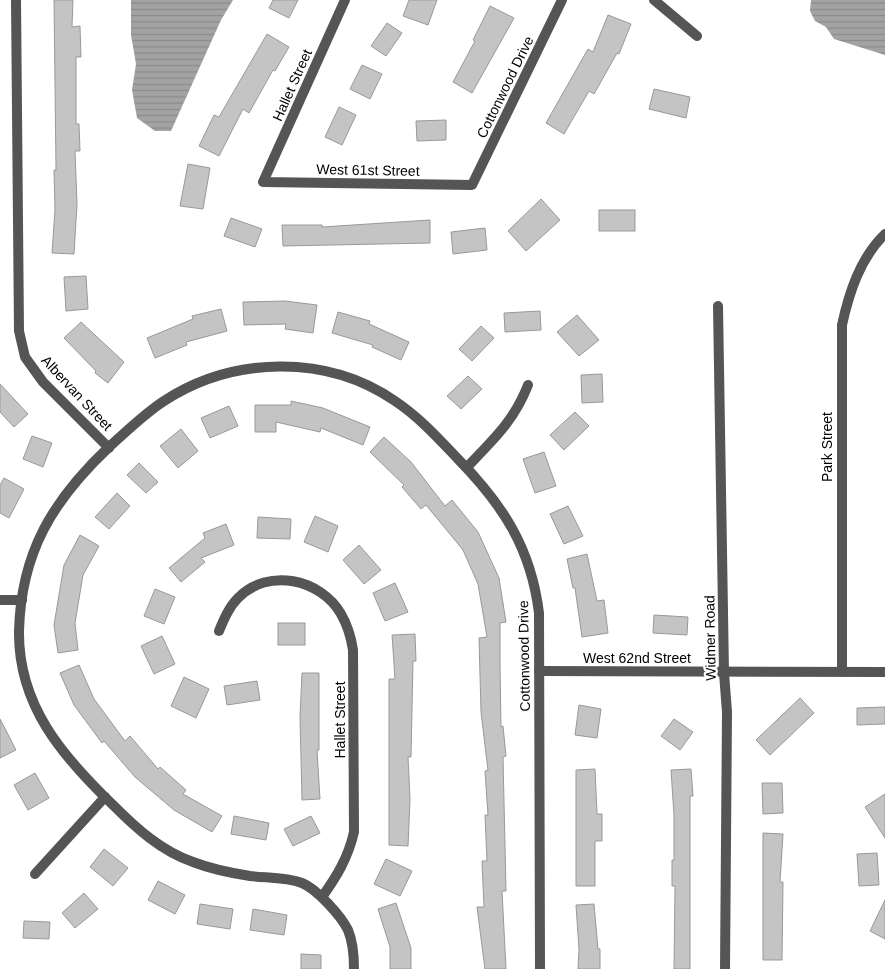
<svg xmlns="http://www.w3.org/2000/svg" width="885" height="969" viewBox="0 0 885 969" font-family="Arial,sans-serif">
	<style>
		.water { fill: url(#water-rules) }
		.building { fill: #c4c4c4; stroke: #999 }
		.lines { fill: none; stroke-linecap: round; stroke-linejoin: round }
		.street { stroke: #555; stroke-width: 10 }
		.labels { text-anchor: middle; stroke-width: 4.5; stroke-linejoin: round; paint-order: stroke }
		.street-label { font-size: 14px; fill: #000; stroke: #fff }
	</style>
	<defs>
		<pattern id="water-rules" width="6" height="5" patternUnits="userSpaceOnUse" patternTransform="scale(1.25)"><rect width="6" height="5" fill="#a3a3a3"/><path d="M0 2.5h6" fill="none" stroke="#8b8b8b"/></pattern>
	</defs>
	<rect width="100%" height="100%" fill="#fff"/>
	<!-- water -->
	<g class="water">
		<polygon points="131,0 233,0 221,20 171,131 155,131 137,118 132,90 136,64 131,35"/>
		<polygon points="811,0 885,0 885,55 834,39 826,27 815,21 810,11"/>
	</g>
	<!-- building -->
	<g class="building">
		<polygon points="54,0 73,0 72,27 80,26 81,57 76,57 76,124 79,124 80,151 75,151 77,204 74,254 52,253 55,210 54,170 56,170"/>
		<polygon points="273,0 298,0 289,18 269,8"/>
		<polygon points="409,0 437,0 428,25 403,16"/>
		<polygon points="490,6 514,18 472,93 453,82 475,41 473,40"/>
		<polygon points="608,15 631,24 619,54 617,53 594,94 589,91 564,134 546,123 588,49 593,52"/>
		<polygon points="387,23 402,33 386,56 371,46"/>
		<polygon points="267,34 289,47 275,71 273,70 249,113 243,109 219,156 199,146 214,115 219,117"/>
		<polygon points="362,65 382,74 370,99 350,89"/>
		<polygon points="654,89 690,97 686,118 649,109"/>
		<polygon points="339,107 356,115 342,145 325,137"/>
		<polygon points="446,120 446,140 417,141 416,121"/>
		<polygon points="188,164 210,168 203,209 180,206"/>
		<polygon points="541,199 560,220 526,251 508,231"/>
		<rect x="599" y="210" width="36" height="21"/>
		<polygon points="231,218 262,229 255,247 224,236"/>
		<polygon points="430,220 430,243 283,246 282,225 322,225 322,227"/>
		<polygon points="485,228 487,250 453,254 451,232"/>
		<polygon points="86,276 88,309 66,311 64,277"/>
		<polygon points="285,301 317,305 313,333 285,329 286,324 244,325 243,302"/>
		<polygon points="221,309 227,331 186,342 187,345 155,358 147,338 193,319 192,316"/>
		<polygon points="540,311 541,330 505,332 504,313"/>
		<polygon points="338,312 370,321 369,324 409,342 401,360 372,347 373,345 332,333"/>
		<polygon points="577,315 599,340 579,356 557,332"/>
		<polygon points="81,322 124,362 108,383 95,373 96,371 64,338"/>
		<polygon points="481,326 494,338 472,361 459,349"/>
		<polygon points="602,374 603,402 582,403 581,375"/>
		<polygon points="468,376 482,389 461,409 447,396"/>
		<polygon points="0,384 28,414 14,427 0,412"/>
		<polygon points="291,401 323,408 370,427 363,445 321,428 320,432 276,422 276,432 255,432 255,405 291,405"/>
		<polygon points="229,406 238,426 210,438 201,418"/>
		<polygon points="575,412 589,426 564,450 550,435"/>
		<polygon points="181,429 198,451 178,468 160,446"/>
		<polygon points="32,436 52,443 43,467 23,459"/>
		<polygon points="384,437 411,462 445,506 452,500 478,532 499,578 506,622 500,623 500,665 501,727 503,726 506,756 503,757 506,891 502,891 506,969 485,969 477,907 484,907 482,861 487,861 485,815 488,815 485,771 488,770 481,712 479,638 487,637 478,584 463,550 426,505 421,509 402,487 404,485 370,452"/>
		<polygon points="544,452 556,486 535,493 523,459"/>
		<polygon points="139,463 158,482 146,493 127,475"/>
		<polygon points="4,478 24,489 9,518 0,513 0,485"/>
		<polygon points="117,493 130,506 109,529 95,517"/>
		<polygon points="568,506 583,536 564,544 550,514"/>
		<polygon points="315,516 338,526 328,552 304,542"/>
		<polygon points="258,517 291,519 290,539 257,538"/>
		<polygon points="226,524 234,545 201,558 205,562 181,582 169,568 205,538 203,533"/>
		<polygon points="80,535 99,546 83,575 75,623 78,650 58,653 54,625 64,565"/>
		<polygon points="359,545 381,570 364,584 343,560"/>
		<polygon points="587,554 597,601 604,600 608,633 582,637 575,588 573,588 567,559"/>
		<polygon points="395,583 408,612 385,621 373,593"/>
		<polygon points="155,589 175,597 164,624 144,616"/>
		<polygon points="654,615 688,617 687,635 653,633"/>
		<rect x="278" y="623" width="27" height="22"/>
		<polygon points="415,634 416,661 413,661 411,757 408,757 410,799 408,846 389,845 389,679 395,679 392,635"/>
		<polygon points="162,636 175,664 154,674 141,646"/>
		<polygon points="79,665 94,699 125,741 130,736 158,769 160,767 186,790 183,794 222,816 212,832 174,810 135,777 104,741 102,743 74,705 60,673"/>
		<polygon points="302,673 319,673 319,750 317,750 320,799 302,800 300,717"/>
		<polygon points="184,677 209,689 196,718 171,706"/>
		<polygon points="257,681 260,700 227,705 224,686"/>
		<polygon points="800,698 814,713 770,755 756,740"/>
		<polygon points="579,705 601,709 597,738 575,735"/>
		<polygon points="885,707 885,724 857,725 857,708"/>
		<polygon points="0,719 16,750 0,758"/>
		<polygon points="674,719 693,732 680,750 661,736"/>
		<polygon points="595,769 597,814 602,814 602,841 595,841 595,886 576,886 576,770"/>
		<polygon points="691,769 693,796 690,796 690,969 674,969 675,886 672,886 672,860 674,860 674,815 671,770"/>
		<polygon points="35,773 49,798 28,810 14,785"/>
		<polygon points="762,783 782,783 783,813 763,814"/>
		<polygon points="885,794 885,838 865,807"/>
		<polygon points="234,816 269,823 266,840 231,834"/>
		<polygon points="311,816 320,833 293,846 284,829"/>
		<polygon points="763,833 783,834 780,882 783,882 782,960 763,960"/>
		<polygon points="104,849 128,868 113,886 90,867"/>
		<polygon points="877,853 879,885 859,886 857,854"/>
		<polygon points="386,859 412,871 400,896 374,884"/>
		<polygon points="158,881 185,895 175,914 148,900"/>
		<polygon points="84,893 98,909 75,928 62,913"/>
		<polygon points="885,900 885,939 870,931"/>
		<polygon points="396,903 411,948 411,969 390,969 390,947 378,909"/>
		<polygon points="200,904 233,909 230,929 197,924"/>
		<polygon points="594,904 598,949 600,949 600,969 578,969 579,949 576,905"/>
		<polygon points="253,909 287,915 284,935 250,930"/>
		<polygon points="24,921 50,922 49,939 23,938"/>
		<polygon points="301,954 321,955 321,969 301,969"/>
	</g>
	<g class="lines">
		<!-- street -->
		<g class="street">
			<polyline points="16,0 19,331 25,357 43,382 109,448"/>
			<polyline points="345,0 263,182 472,185 562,0"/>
			<polyline points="654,0 697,36"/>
			<polyline points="718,306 724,673 727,712 725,969"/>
			<path d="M 467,467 C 493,440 514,421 528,385"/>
			<polyline points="0,600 22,600"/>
			<path d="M 219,631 C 224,619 229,607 238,598 C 268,567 321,579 341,614 C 348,626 351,637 353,650 L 354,832 C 348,858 337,876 322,897"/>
			<polyline points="539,671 885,672"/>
			<path d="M 842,672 L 842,325 C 849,293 860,258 885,234"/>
			<polyline points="35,874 105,797"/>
			<path d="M 354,969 C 354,956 353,942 348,930 C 341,916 317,889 302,883 C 286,877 267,878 250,876 C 231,873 211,869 193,862 C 161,851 136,828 113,805 C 62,756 18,705 19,631 C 21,552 53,500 109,447 C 127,431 144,414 164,401 C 233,356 327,354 395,401 C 419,417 438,438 458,459 C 503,505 531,548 539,613 L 540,969"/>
		</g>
	</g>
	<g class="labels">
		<!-- street labels -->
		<g class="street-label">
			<text transform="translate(292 85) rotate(-66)" y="5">Hallet Street</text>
			<text transform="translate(505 87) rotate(-64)" y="5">Cottonwood Drive</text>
			<text transform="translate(368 170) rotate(1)" y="5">West 61st Street</text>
			<text transform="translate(77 393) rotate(47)" y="5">Albervan Street</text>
			<text transform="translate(827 447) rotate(-90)" y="5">Park Street</text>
			<text transform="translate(710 638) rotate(-91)" y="5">Widmer Road</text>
			<text transform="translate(524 656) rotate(-91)" y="5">Cottonwood Drive</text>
			<text x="637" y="663">West 62nd Street</text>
			<text transform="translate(340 720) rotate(-90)" y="5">Hallet Street</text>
		</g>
	</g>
</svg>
